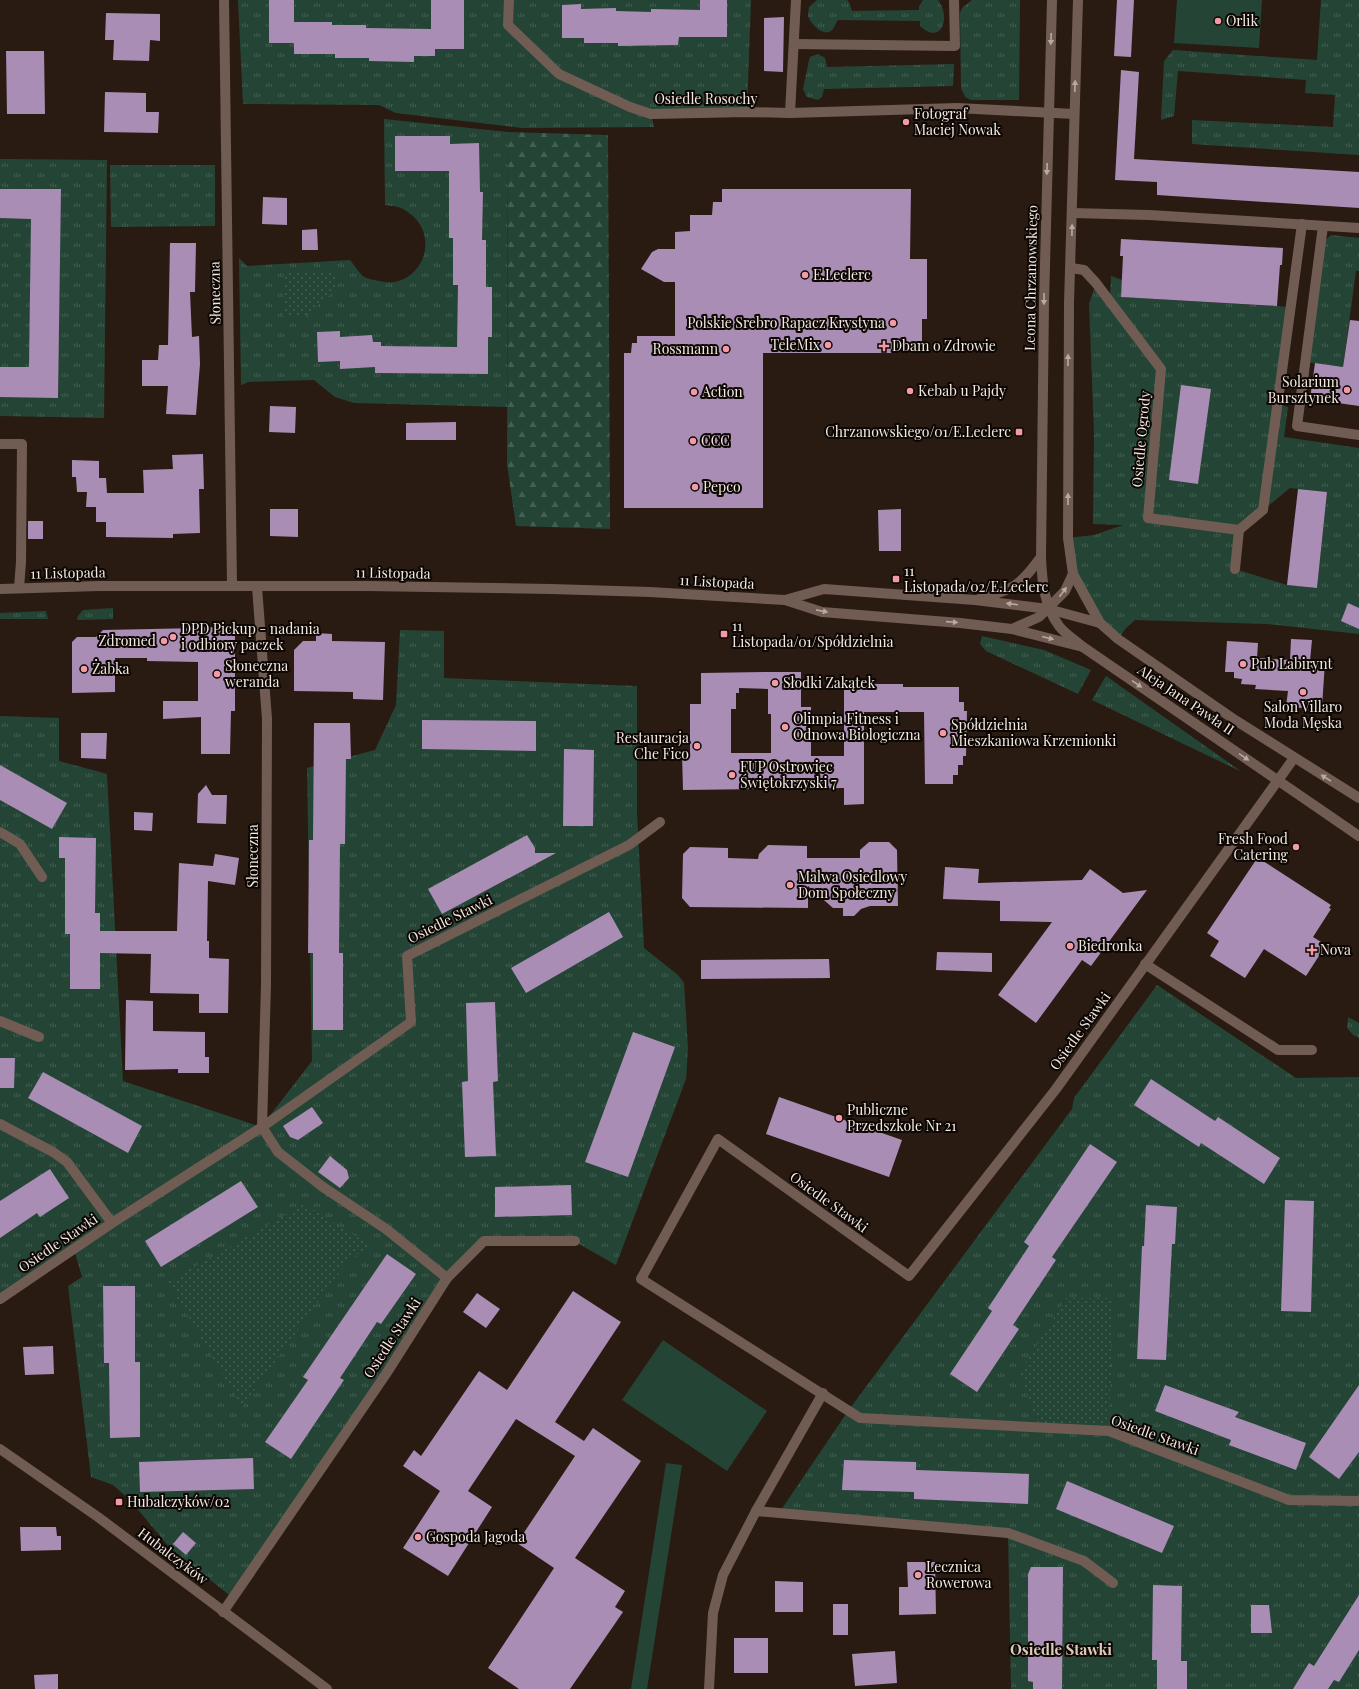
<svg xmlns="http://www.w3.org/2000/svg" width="1359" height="1689" viewBox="0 0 1359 1689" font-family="'Playfair Display',serif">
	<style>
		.grass { fill: url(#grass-tufts); fill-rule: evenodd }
		.forest { fill: url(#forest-firs) }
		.park { fill: url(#park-dots) }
		.garden { fill: #244536 }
		.building { fill: #a98db5; fill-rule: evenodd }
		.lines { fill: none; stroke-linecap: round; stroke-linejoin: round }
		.minor { stroke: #705c53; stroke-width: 10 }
		.oneway { fill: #b8aaa2 }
		.poi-dot { fill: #f49aa5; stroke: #0d0704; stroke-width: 1.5 }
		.labels { text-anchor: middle; stroke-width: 4; stroke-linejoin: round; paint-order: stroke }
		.poi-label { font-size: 14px; fill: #f3e9e2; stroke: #0d0704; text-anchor: start }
		.street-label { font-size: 14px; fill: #f3e9e2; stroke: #0d0704 }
		.neighbourhood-label { font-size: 15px; font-weight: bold; fill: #ddcabc; stroke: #0d0704 }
	</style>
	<defs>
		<pattern id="grass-tufts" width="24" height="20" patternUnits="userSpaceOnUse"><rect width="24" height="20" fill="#244536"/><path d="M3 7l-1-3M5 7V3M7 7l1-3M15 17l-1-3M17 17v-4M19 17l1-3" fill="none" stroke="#446053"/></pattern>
		<pattern id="forest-firs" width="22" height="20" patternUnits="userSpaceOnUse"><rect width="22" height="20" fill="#244536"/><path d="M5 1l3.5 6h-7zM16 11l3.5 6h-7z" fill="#446053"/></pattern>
		<pattern id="park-dots" width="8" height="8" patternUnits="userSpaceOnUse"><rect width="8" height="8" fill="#244536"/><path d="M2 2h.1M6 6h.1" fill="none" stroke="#446053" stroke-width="1.8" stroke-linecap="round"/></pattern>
	</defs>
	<rect width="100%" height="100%" fill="#291b11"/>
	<!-- grass -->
	<g class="grass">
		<polygon points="238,0 751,0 747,112 651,114 654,127 522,128 396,113 379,105 243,104"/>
		<path d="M 817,0 L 847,0 L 849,2 L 852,11 L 919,10 L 919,7 L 923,0 L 938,0 C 951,17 942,46 920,26 L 920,21 L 838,20 C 836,22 835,26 833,29 C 824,39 811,24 808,16 L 809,7 Z"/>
		<polygon points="972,0 1020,0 1019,100 971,100 965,97 961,88 960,13 962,8"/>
		<polygon points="1321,0 1359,0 1359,155 1192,144 1192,120 1333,127 1335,95 1305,93 1306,80 1178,71 1174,116 1161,120 1164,61 1173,50 1317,60"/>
		<polygon points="818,54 825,58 827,67 954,64 953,86 824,89 822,97 818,100 807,97 803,89 809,60 810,57"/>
		<path d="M 384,119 L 508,132 L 507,407 L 354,403 L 335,397 L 314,380 L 248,382 L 241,385 L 239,258 L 247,266 L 350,260 C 355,266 359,273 364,277 C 368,279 375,280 379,281 C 421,292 446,232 403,209 C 398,206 391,206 385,205 Z"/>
		<polygon points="0,159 107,160 104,418 0,416"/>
		<polygon points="110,165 215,165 215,226 111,227"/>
		<polygon points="1331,235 1359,238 1359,271 1356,271 1343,367 1306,362 1321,244"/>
		<path d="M 1111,276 L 1122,280 L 1121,297 L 1290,307 L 1277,404 L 1288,407 L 1284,437 L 1359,448 L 1359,634 L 1267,624 L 1135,620 L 1126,628 L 1118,639 L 1100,623 L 1073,574 L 1068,538 L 1094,535 L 1123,525 L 1093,524 L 1094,434 L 1089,304 L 1096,283 L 1110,300 ZM 1290,488 L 1327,492 L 1317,588 L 1287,585 L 1235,569 L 1239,530 Z"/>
		<polygon points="113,608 113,619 77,620 78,616 83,610"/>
		<polygon points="46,611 48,619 0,619 0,613"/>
		<polygon points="400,630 444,631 444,678 637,686 637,813 644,948 678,975 684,983 688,1049 686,1079 616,1265 574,1241 484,1241 447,1278 233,1598 170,1548 130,1500 113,1485 91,1477 68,1286 82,1277 74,1249 0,1299 0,716 59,718 59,761 107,774 123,1081 261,1127 312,1061 307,768 375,750 396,705"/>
		<polygon points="982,636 1044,650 1091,670 1078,694 986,651 980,644"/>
		<polygon points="1106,676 1242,772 1092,700"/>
		<polygon points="1157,985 1296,1078 1359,1077 1359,1689 1011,1689 1008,1533 779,1513 848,1411 1072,1109 1074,1098"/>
		<polygon points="1348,1017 1359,1023 1359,1038 1353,1035 1347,1028"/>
	</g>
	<!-- forest -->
	<polygon class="forest" points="508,132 608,135 610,529 516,526 507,464"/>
	<!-- park -->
	<g class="park">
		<polygon points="284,271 335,273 335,290 305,317 283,316"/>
		<polygon points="304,1204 370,1245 347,1262 242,1407 168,1282"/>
		<polygon points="1066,1298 1113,1298 1109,1431 1039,1427 1020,1372"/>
	</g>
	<!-- garden -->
	<g class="garden">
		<polygon points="1177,0 1262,0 1259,48 1174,43"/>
		<polygon points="663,1340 767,1411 727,1471 622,1400"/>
		<polygon points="666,1463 682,1465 647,1689 631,1689"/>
	</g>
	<!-- building -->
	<g class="building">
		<polygon points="269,0 294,0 294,22 332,22 332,25 366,25 366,28 431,29 431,0 464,0 464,49 435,49 435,56 414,56 414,62 369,61 369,58 335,58 335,54 294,54 294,43 269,43"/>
		<polygon points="700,0 727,0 727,37 679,37 678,45 618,46 618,43 584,43 584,38 562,38 562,5 581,4 581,9 616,8 616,11 651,12 651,9 700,10"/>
		<polygon points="1117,0 1134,0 1131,57 1114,56"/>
		<polygon points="106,13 160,14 160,41 150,40 149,61 113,60 114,40 105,40"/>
		<polygon points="784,17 783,72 764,71 764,18"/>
		<polygon points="6,51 44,51 45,114 7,114"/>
		<polygon points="1121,70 1139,72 1134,159 1359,172 1359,208 1157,195 1157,182 1115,180"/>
		<polygon points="105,92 146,93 146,112 159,112 158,133 104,132"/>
		<polygon points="395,136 450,136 450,144 479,143 480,192 483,192 482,240 486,240 486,287 492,287 492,337 488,337 488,374 375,373 375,367 340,369 340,361 318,362 317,332 340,331 340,337 372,335 373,342 381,342 381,346 457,347 458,285 453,285 453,238 449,238 449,171 395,171"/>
		<polygon points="0,189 61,189 58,398 0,397 0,367 29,367 31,219 0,218"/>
		<polygon points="722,189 911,189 910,259 927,259 927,319 922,319 922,342 916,348 895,348 895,353 763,353 763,508 624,508 624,353 631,353 632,343 637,343 637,336 675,336 675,282 664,282 641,269 652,252 658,249 675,249 675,232 690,231 690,215 712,215 713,202 722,202"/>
		<polygon points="263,197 287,198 287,225 262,224"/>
		<polygon points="317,229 318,250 302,250 302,230"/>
		<polygon points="1121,239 1283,248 1282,265 1280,265 1277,306 1121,297 1123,256 1120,256"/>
		<polygon points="170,243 196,243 195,292 190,292 192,337 199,336 200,364 196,415 166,414 168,386 142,386 142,360 158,360 159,345 168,345"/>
		<polygon points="1350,320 1359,321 1359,406 1310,399 1315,363 1343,367"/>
		<polygon points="1181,385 1211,389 1198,484 1169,480"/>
		<polygon points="270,406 296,407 295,433 269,432"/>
		<polygon points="456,422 456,440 406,440 406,423"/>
		<polygon points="203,454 204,489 199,489 200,533 173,534 173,538 106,537 106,522 96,522 96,507 86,507 87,492 77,492 76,477 72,477 72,460 99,461 99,478 106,478 107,493 144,493 143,470 173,469 172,455"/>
		<polygon points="1298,489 1327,492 1317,588 1287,585"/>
		<polygon points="270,509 298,509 298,537 270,536"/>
		<polygon points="901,509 901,551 879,551 878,510"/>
		<rect x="28" y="521" width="15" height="18"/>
		<polygon points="1348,603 1359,608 1359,629 1341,621"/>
		<polygon points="199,627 235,628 235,711 231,711 230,754 201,754 201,717 163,719 163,701 198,701 198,662 147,661 147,658 115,658 115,692 72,693 72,642 77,637 96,637 103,630 199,628"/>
		<polygon points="316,633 332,634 332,641 385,642 383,700 353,699 353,692 294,691 294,650 303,641 316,641"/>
		<polygon points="1291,639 1312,640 1310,661 1325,662 1322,707 1315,713 1303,712 1304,708 1286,707 1288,691 1255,689 1256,685 1241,684 1242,679 1234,678 1234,672 1225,672 1227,641 1258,643 1257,658 1290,660"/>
		<path d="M 766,672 L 801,672 L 801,707 L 811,707 L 811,756 L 844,756 L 844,684 L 903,684 L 903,687 L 959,687 L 959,702 L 964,702 L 964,711 L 967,711 L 966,756 L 963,756 L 963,765 L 958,765 L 958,775 L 953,775 L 953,784 L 925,784 L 924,712 L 864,712 L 864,804 L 844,805 L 844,788 L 683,790 L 682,754 L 690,753 L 690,704 L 701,704 L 701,673 ZM 739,688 L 768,689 L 768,714 L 771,714 L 771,753 L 731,753 L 731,709 L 736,709 L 736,693 L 739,693 Z"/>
		<polygon points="422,720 536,721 536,751 422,749"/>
		<polygon points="314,723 350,723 351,759 346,759 345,844 340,844 339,953 343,953 343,1030 313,1030 313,953 308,953 309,840 313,840"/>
		<polygon points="81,733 107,733 106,759 81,758"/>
		<polygon points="564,749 594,750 593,826 563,826"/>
		<polygon points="0,765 67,803 52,829 0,800"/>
		<polygon points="206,785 212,795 227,795 226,824 197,823 198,794"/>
		<polygon points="134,812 153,813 152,831 134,830"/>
		<polygon points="527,835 535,848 535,853 556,853 442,914 428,889"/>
		<polygon points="59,837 96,838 95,913 100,913 100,931 177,931 179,863 213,866 215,854 239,858 235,885 208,881 207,941 209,941 209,958 229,959 228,1013 199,1013 199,994 150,993 151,954 100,953 100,989 70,989 70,934 65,934 65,858 59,858"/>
		<polygon points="869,842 889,842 897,850 898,906 870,906 861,909 854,916 843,916 843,908 833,908 808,886 808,908 690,907 682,898 683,854 690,847 728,848 728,858 758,859 759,854 768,845 807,846 807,858 860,858 860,850"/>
		<polygon points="1260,859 1331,905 1329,908 1331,909 1313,937 1326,945 1306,976 1264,949 1245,978 1210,956 1219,941 1207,933 1256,860 1258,861"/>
		<polygon points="945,867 979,869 978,883 1082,880 1090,869 1123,893 1147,890 1091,966 1082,960 1036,1023 998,995 1052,922 1000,921 1000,901 943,899"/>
		<polygon points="609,912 623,937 526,993 511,968"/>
		<polygon points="937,952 992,953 992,972 936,970"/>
		<polygon points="829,959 830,978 701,979 701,960"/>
		<polygon points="126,1000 153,1001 153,1031 205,1032 205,1057 209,1057 209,1073 178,1073 178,1069 125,1070"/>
		<polygon points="495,1002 498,1081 493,1082 496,1156 465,1157 462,1082 468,1081 466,1003"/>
		<polygon points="633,1032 675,1047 628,1177 585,1162"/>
		<polygon points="0,1058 15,1058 14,1088 0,1088"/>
		<polygon points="43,1072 142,1126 128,1153 28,1098"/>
		<polygon points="1151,1079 1215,1121 1218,1117 1280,1158 1264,1184 1201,1143 1199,1147 1134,1105"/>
		<polygon points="779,1097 902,1140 889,1177 766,1134"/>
		<polygon points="312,1107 323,1123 298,1140 290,1137 283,1126"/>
		<polygon points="1090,1144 1117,1162 1052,1257 1056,1260 1013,1325 1019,1329 977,1392 950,1374 992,1311 988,1308 1029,1246 1024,1242"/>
		<polygon points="330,1156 347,1170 349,1178 340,1188 318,1172"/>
		<polygon points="50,1169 69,1198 40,1217 37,1213 0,1238 0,1201"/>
		<polygon points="241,1181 258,1207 161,1267 145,1241"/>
		<polygon points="571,1185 572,1215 495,1217 495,1187"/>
		<polygon points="1285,1200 1314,1201 1311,1312 1281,1311"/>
		<polygon points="1146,1205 1177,1207 1175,1244 1172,1244 1166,1360 1137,1359 1142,1246 1144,1246"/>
		<polygon points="387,1254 416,1274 381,1324 377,1322 340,1378 344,1380 291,1459 265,1442 308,1380 303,1377"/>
		<polygon points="103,1286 135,1286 135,1362 140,1362 140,1437 110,1438 109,1363 104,1363"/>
		<polygon points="573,1291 621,1322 555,1422 584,1441 593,1428 641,1461 575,1558 625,1591 615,1607 623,1612 570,1689 519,1689 488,1668 554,1568 517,1543 575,1456 516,1419 468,1491 492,1507 448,1576 403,1548 440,1491 403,1466 414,1450 421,1456 479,1371 507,1390"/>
		<polygon points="477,1293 500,1309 486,1328 463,1312"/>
		<polygon points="53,1346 54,1374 25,1375 23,1347"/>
		<polygon points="1165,1385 1239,1412 1235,1417 1306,1443 1296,1470 1229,1445 1231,1440 1155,1411"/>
		<polygon points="1359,1385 1359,1452 1339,1479 1309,1457"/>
		<polygon points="253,1458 254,1489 140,1492 139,1462"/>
		<polygon points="844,1460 916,1462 916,1470 1029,1474 1028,1504 914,1499 914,1492 842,1490"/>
		<polygon points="1067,1481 1174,1526 1162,1553 1056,1509"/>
		<polygon points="20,1527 56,1527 57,1536 61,1536 61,1550 21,1551"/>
		<polygon points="183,1532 196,1543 186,1555 173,1544"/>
		<polygon points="907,1562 935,1562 936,1614 899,1615 899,1587 908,1587"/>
		<polygon points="1031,1567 1063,1567 1062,1689 1033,1689 1033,1682 1028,1681 1028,1574"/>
		<polygon points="775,1581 803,1582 803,1612 775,1612"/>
		<polygon points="1153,1585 1182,1586 1181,1661 1187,1661 1187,1689 1157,1689 1157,1660 1152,1660"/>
		<polygon points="1359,1595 1359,1650 1339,1682 1334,1680 1328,1689 1293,1689 1309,1663 1314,1666"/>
		<rect x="833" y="1604" width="15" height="31"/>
		<polygon points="1251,1605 1269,1605 1272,1633 1251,1633"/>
		<rect x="734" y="1638" width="34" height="35"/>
		<polygon points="895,1651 897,1683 855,1686 852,1654"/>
		<polygon points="58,1674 58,1689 35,1689 34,1675"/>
	</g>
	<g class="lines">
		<!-- minor -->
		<g class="minor">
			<polyline points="224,0 232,585"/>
			<polyline points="509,0 508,25 559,74 630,107 651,114 747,112 790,113 957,108 1074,114"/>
			<path d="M 1052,0 L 1044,303 L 1041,557 C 1042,581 1044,606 1059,626 C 1065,634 1075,640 1083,647 L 1359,836"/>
			<polyline points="1078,0 1069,303 1068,538 1073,574 1100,623 1118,639 1235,720 1359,798"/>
			<polyline points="794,44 955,46 954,0"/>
			<polyline points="790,113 796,0"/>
			<polyline points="1072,213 1149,215 1359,228"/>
			<polyline points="1323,226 1297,426 1359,435"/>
			<polyline points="1071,268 1084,270 1096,283 1161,369 1148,518 1239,530 1235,569"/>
			<polyline points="0,444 22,444 21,562 19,588"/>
			<polyline points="1239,530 1263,510 1302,224"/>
			<polyline points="257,587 267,719 266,984 262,1127"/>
			<polyline points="0,589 99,586 366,586 551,589 650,592 785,600 822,612 960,623 1012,629 1083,647"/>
			<path d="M 979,599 C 1014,589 1020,586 1041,557"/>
			<polyline points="785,600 824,589 975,600 1048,609 1100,623"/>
			<polyline points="1012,629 1039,617 1065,591 1073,574"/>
			<polyline points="1294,758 1056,1089 909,1276 718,1139 641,1279 860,1418 1109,1431 1289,1500 1359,1501"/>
			<polyline points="0,832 20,844 42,877"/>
			<polyline points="1145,964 1278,1050 1312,1050"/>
			<polyline points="0,1021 39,1037"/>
			<polyline points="0,1124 53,1152 67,1162 112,1223"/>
			<polyline points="262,1127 411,1022 407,956 629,845 660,822"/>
			<polyline points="447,1278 484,1241 575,1241"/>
			<polyline points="0,1299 112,1223 262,1127 278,1152 323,1187 386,1229 447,1278 386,1374 223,1612"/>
			<polyline points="0,1449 98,1517 327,1689"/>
			<polyline points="756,1511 1008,1533 1084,1561 1113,1583"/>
			<polyline points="709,1689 713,1613 723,1575 756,1511 823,1393"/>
		</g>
	</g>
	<!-- one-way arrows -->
	<defs><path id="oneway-solid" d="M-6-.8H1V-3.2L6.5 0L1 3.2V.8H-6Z"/></defs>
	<g class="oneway">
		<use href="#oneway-solid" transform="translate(1051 39) rotate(92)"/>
		<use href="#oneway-solid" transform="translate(1075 86) rotate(-88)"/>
		<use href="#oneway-solid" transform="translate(1047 169) rotate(92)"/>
		<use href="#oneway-solid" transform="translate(1072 230) rotate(-89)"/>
		<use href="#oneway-solid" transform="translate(1044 299) rotate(91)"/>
		<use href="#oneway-solid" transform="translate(1068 360) rotate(-89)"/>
		<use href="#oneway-solid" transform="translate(1068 499) rotate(-90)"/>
		<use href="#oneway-solid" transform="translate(1063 592) rotate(-53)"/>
		<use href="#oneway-solid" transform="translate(1012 604) rotate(-173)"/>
		<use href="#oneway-solid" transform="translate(822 611) rotate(11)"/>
		<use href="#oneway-solid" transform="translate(952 622) rotate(4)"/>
		<use href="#oneway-solid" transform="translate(1048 638) rotate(14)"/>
		<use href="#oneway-solid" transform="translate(1137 684) rotate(34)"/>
		<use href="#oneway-solid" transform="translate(1244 757) rotate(34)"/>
		<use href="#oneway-solid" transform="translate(1326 778) rotate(-148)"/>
	</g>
	<!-- markers -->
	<g class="poi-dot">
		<circle cx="1218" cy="21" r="4"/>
		<circle cx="906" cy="122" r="4"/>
		<circle cx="805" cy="275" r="4"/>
		<circle cx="893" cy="323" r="4"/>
		<circle cx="828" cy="345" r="4"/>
		<path d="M882 340h4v4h4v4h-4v4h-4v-4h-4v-4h4z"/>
		<circle cx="726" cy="349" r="4"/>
		<circle cx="1347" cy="390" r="4"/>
		<circle cx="910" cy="391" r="4"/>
		<circle cx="694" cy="392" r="4"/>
		<rect x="1015" y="428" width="8" height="8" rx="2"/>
		<circle cx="693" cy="441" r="4"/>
		<circle cx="695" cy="487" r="4"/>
		<rect x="892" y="575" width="8" height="8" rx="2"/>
		<rect x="720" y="630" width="8" height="8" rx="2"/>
		<circle cx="173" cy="637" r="4"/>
		<circle cx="164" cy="641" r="4"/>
		<circle cx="1243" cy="664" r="4"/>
		<circle cx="84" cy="669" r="4"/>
		<circle cx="217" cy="674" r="4"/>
		<circle cx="775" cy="683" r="4"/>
		<circle cx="1303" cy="692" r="4"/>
		<circle cx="785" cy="727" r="4"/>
		<circle cx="943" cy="733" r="4"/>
		<circle cx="697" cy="746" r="4"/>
		<circle cx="732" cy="775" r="4"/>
		<circle cx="1296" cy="847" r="4"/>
		<circle cx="790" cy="885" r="4"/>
		<circle cx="1070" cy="946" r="4"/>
		<path d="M1310 944h4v4h4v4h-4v4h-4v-4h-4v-4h4z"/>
		<circle cx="839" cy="1118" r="4"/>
		<rect x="115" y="1498" width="8" height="8" rx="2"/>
		<circle cx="418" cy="1537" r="4"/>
		<circle cx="918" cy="1575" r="4"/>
	</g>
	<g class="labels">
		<!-- poi labels -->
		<g class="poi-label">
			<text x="1226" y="26">Orlik</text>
			<text x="914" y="119">Fotograf<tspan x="914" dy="16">Maciej Nowak</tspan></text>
			<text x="813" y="280">E.Leclerc</text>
			<text x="885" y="328" text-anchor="end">Polskie Srebro Rapacz Krystyna</text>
			<text x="820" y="350" text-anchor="end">TeleMix</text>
			<text x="892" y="351">Dbam o Zdrowie</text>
			<text x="718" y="354" text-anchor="end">Rossmann</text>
			<text x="1339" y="387" text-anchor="end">Solarium<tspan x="1339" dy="16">Bursztynek</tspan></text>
			<text x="918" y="396">Kebab u Pajdy</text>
			<text x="702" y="397">Action</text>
			<text x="1011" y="437" text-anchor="end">Chrzanowskiego/01/E.Leclerc</text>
			<text x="701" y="446">CCC</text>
			<text x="703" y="492">Pepco</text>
			<text x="904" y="576">11<tspan x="904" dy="16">Listopada/02/E.Leclerc</tspan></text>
			<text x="732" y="631">11<tspan x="732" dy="16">Listopada/01/Spółdzielnia</tspan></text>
			<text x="181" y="634">DPD Pickup - nadania<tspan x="181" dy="16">i odbiory paczek</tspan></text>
			<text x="156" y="646" text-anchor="end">Zdromed</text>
			<text x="1251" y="669">Pub Labirynt</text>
			<text x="225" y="671">Słoneczna<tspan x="225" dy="16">weranda</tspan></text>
			<text x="92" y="674">Żabka</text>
			<text x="783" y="688">Słodki Zakątek</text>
			<text x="1303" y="712" text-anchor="middle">Salon Villaro<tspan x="1303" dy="16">Moda Męska</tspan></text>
			<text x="793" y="724">Olimpia Fitness i<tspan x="793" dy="16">Odnowa Biologiczna</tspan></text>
			<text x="951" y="730">Spółdzielnia<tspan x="951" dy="16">Mieszkaniowa Krzemionki</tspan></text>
			<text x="689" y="743" text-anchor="end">Restauracja<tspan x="689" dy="16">Che Fico</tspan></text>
			<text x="740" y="772">FUP Ostrowiec<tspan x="740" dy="16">Świętokrzyski 7</tspan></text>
			<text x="1288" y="844" text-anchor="end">Fresh Food<tspan x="1288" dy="16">Catering</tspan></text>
			<text x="798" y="882">Malwa Osiedlowy<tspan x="798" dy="16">Dom Społeczny</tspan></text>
			<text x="1078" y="951">Biedronka</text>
			<text x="1320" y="955">Nova</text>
			<text x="847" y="1115">Publiczne<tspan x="847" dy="16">Przedszkole Nr 21</tspan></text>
			<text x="127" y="1507">Hubalczyków/02</text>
			<text x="426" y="1542">Gospoda Jagoda</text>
			<text x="926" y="1572">Lecznica<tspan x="926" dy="16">Rowerowa</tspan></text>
		</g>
		<!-- street labels -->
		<g class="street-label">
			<text x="706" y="104">Osiedle Rosochy</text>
			<text transform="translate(1031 278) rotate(-89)" y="5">Leona Chrzanowskiego</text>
			<text transform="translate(215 293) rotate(-91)" y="5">Słoneczna</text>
			<text transform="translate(1141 439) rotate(-85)" y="5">Osiedle Ogrody</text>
			<text transform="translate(68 573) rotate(-1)" y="5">11 Listopada</text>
			<text transform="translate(393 573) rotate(1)" y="5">11 Listopada</text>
			<text transform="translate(717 582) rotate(3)" y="5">11 Listopada</text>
			<text transform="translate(1186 700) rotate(34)" y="5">Aleja Jana Pawła II</text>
			<text transform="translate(253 856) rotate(-90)" y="5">Słoneczna</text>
			<text transform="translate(450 919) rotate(-26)" y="5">Osiedle Stawki</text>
			<text transform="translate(1080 1031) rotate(-54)" y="5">Osiedle Stawki</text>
			<text transform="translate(829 1202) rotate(36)" y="5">Osiedle Stawki</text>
			<text transform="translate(58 1243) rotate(-34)" y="5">Osiedle Stawki</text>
			<text transform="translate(392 1338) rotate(-57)" y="5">Osiedle Stawki</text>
			<text transform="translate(1155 1435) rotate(20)" y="5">Osiedle Stawki</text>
			<text transform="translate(173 1556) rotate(37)" y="5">Hubalczyków</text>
		</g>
		<!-- neighbourhood labels -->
		<g class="neighbourhood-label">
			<text x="1061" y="1655">Osiedle Stawki</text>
		</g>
	</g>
</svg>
